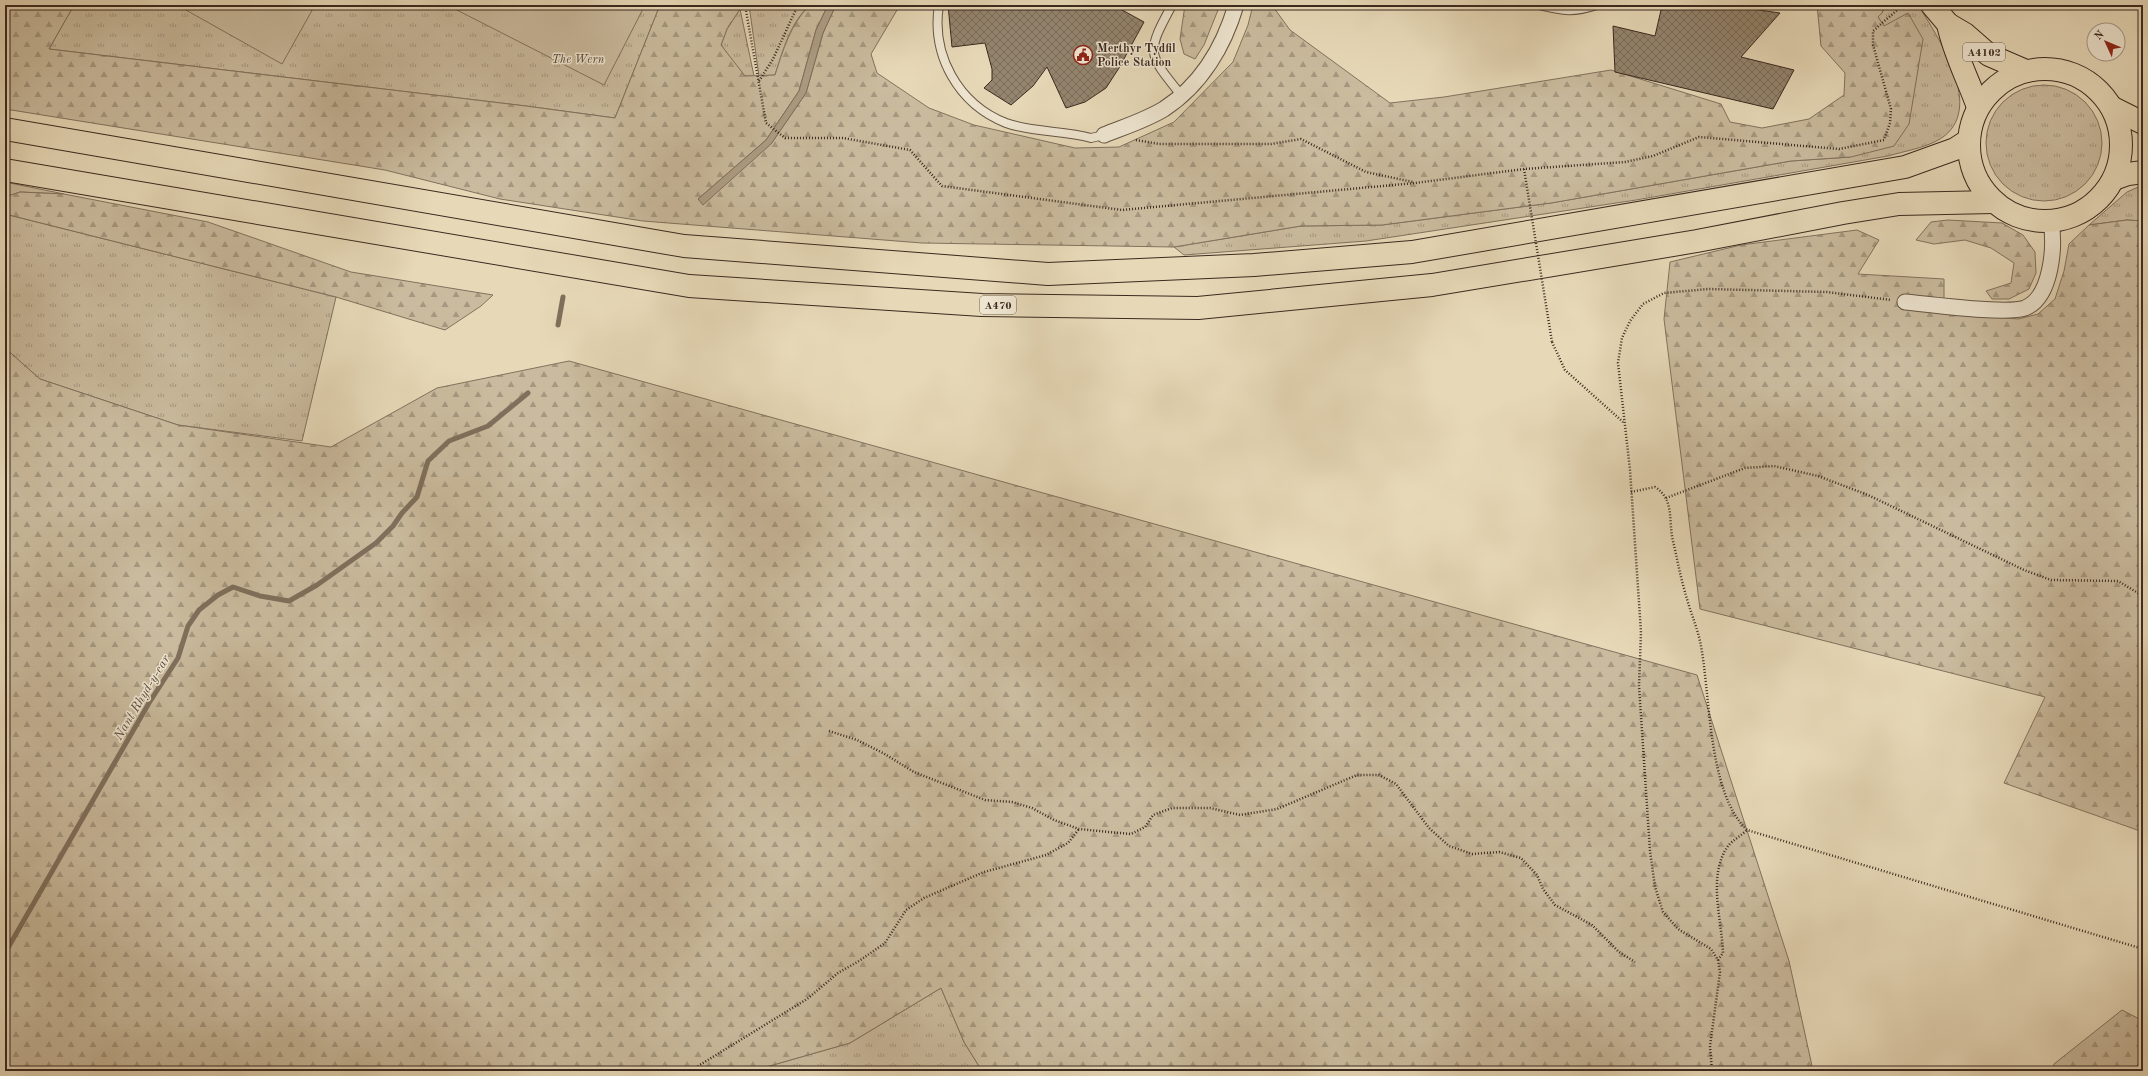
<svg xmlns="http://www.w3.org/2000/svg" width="2148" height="1076" viewBox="0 0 2148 1076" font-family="'Old Standard TT',serif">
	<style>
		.grass { fill: url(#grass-tufts); stroke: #82725e }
		.forest { fill: url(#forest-firs); stroke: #82725e }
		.pitch { fill: #cabb9e; stroke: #82725e }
		.water { fill: #ad9d84; stroke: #7f6f5c }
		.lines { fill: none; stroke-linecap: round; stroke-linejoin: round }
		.stream { stroke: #7f6f5c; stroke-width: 5 }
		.building { fill: url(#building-cross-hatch); stroke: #3b291f }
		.service-casing { stroke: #665545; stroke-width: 10 }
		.minor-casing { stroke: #665545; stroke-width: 17 }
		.primary-casing { stroke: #3b291f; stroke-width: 24 }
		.trunk-casing { stroke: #3b291f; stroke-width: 24 }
		.path { stroke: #3b291f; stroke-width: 2.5; stroke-dasharray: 1 2; stroke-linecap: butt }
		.service { stroke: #efe6d1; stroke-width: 8 }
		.minor { stroke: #efe6d1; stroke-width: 15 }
		.primary { stroke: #e7d9b8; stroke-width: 22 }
		.trunk { stroke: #e7d9b8; stroke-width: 22 }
		.path-bridge { stroke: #3b291f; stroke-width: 2.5; stroke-dasharray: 1 2; stroke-linecap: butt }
		.labels { text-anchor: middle; stroke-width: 3; stroke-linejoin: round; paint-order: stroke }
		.shield { fill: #efe6d1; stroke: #716254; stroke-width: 1 }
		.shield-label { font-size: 11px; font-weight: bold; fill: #3b291f }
		.poi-label { font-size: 12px; font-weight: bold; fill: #3b291f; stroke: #efe6d1; text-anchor: start }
		.park-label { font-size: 12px; font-style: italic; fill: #584638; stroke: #efe6d1 }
		.water-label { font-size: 13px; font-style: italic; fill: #5d4c3d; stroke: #efe6d1 }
	</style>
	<defs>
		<pattern id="grass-tufts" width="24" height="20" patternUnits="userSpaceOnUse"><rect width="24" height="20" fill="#cabb9e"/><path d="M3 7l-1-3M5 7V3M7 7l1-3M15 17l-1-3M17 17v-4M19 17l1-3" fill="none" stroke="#a59880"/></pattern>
		<pattern id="forest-firs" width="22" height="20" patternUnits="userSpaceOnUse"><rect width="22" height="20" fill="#cabb9e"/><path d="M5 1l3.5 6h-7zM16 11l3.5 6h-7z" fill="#a59880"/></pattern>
		<pattern id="building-cross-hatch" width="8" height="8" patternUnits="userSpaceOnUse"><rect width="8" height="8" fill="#94856f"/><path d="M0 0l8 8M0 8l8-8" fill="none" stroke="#7a6d5b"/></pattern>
	</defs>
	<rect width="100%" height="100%" fill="#e7d9b8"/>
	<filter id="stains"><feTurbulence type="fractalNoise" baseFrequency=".005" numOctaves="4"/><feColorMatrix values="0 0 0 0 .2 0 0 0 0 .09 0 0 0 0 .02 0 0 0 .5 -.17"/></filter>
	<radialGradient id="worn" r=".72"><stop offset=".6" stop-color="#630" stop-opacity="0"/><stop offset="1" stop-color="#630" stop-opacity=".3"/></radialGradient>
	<!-- grass -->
	<g class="grass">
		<polygon points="74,5 660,5 615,118 526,106 49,49"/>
		<path d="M 749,5 L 810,5 C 790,23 783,50 775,75 L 759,76 Z"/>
		<path d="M 1885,5 L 1918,5 C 1938,37 1987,110 1940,139 C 1925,148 1905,151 1888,156 L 1636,200 L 1366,241 L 1184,255 L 1174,247 L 1301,226 L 1382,225 L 1551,203 L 1791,161 L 1850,157 L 1884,26 L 1878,17 L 1882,13 Z"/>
		<polygon points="740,9 754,76 744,76 721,45 727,29"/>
		<circle cx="2044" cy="143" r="58"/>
		<polygon points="5,182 64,194 20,192 5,197"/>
		<polygon points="2143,185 2143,221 2127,220 2089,225 2127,192"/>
		<polygon points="5,214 336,297 302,441 178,425 40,379 5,348"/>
		<polygon points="941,988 964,1042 982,1071 752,1071 850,1043"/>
	</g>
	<!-- forest -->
	<g class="forest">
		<path d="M 5,5 L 74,5 L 49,49 L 526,106 L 615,118 L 660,5 L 739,5 L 740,9 L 727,29 L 721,45 L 745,76 L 775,75 C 783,50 791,23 810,5 L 828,5 L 816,30 L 799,91 L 766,140 L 698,199 L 771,144 L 806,93 L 823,33 L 836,5 L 900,5 L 871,54 L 877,73 L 929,108 L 974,125 L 1075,148 L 1119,147 L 1174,122 L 1233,62 L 1248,25 L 1253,5 L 1275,5 L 1274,8 L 1290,30 L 1390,103 L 1444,97 L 1611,70 L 1721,104 L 1730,122 L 1762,128 L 1809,119 L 1844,95 L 1845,73 L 1821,46 L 1817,5 L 1885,5 L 1882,13 L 1878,17 L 1884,26 L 1908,13 L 1923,39 L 1909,124 L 1894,146 L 1851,157 L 1791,161 L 1551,203 L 1382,225 L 1301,226 L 1174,247 L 922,243 L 643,221 L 500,199 L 385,170 L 5,109 Z"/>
		<polygon points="1185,5 1220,5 1204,45 1195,59 1184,54 1180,39"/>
		<polygon points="20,192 64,194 208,222 351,272 493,295 481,306 445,330 336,297 5,214 5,197"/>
		<polygon points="1948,220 2002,223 2023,235 2035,252 2036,273 2029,289 2009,299 1992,299 1986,291 2011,283 2014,263 1991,248 1965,240 1934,244 1916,240 1931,222"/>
		<polygon points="2127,220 2143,221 2143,832 2004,783 2045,697 1700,609 1664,319 1670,262 1741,245 1857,230 1879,240 1858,274 1944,279 1944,312 2018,319 2038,314 2055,299 2064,271 2069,244 2089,225"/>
		<polygon points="5,348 40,379 178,425 331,447 437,388 569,361 1697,675 1789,961 1812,1066 1811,1071 982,1071 964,1042 941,988 850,1043 752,1071 5,1071"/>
		<polygon points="2122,1010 2143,1021 2143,1071 2053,1071 2054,1064"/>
	</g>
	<!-- pitch -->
	<g class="pitch">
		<polygon points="177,5 315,5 282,64"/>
		<polygon points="447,5 645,5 604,85"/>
	</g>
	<!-- water -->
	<polygon class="water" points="828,5 836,5 823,33 806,93 771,144 703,205 698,199 766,140 799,91 816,30"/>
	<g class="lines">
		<!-- stream -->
		<g class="stream">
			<polyline points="558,325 563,297"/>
			<polyline points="5,953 149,703 178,658 188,626 199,610 218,595 233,587 260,596 289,601 317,585 376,543 393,526 402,513 417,497 428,461 449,441 488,426 528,393"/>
		</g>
	</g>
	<!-- building -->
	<g class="building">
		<polygon points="948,5 1113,5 1144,22 1119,68 1106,88 1085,102 1066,108 1047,67 1033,86 1011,105 984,88 992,80 992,69 985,43 952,47"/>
		<polygon points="1693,7 1745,8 1780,13 1741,57 1794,70 1773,109 1615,72 1613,26 1655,36 1661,10"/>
	</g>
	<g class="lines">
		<defs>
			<g id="service">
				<path d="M 939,5 C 931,55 958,104 1006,123 C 1033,133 1064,130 1091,138 L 1104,135"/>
				<path d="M 1172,5 C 1146,53 1147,53 1181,95"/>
				<path d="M 1539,5 C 1564,11 1572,13 1597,5"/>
			</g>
			<g id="minor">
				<path d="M 1104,135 C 1124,127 1146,120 1164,109 C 1201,85 1224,46 1236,5"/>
				<path d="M 1905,302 C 1929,304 2005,315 2025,308 C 2052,297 2055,246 2051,222"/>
			</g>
			<g id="primary">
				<polyline points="1932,5 1948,24 1965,34 1989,55 2026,71"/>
				<path d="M 1948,24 C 1954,53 1968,79 1978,107"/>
			</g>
			<g id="trunk">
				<circle cx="2045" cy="145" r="76"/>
				<polyline points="2113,108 2143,123"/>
				<polyline points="5,129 684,246 1048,274 1254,265 1412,252 1905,167 1955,149 1969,140"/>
				<polyline points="5,170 689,286 982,305 1198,308 1432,285 1697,241 1843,213 1899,204 1993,202"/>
				<polyline points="2114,179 2128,174 2143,172"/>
			</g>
		</defs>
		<!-- service casing -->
		<use href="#service" class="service-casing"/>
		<!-- minor casing -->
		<use href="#minor" class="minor-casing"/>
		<!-- primary casing -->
		<use href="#primary" class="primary-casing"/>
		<!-- trunk casing -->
		<use href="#trunk" class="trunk-casing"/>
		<!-- path -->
		<g class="path">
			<polyline points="745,5 766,123 785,138 843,138 910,150 942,186 1122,210 1415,183 1524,169 1625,162 1653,156 1699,137 1839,149 1884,140 1890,123 1891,109 1873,45 1873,31 1903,5"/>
			<polyline points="759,81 773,59 798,5"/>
			<polyline points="1136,140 1159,144 1271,144 1301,139 1366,172 1413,182"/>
			<polyline points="1552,342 1565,370 1623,422"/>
			<path d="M 1631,492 L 1655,487 C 1675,500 1668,520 1673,541 C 1677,558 1680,575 1685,592 C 1689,608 1696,624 1700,641 C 1711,694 1707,792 1747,830 L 2143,949"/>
			<polyline points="1666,498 1745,468 1774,466 1818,476 1868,495 2024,570 2051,580 2118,581 2143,596"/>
			<polyline points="829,731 857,740 883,753 914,772 985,800 1012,802 1032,808 1054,820 1079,829 1109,832 1131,834 1145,827 1153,815 1172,808 1210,808 1240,815 1277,809 1357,775 1379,775 1396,784 1429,828 1449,846 1472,854 1499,852 1521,858 1537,875 1543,889 1555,905 1592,925 1619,952 1635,962"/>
			<path d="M 1718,960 L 1723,953 C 1722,919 1707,876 1728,846 C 1733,840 1742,835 1747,830"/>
			<polyline points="690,1071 807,999 838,973 859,961 885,943 906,910 924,898 984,872 1046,855 1068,843 1079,829"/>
			<polyline points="1712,1071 1710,1046 1720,972 1718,960 1711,949 1678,929 1663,912 1655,887 1650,851 1639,686 1641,632 1630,470 1618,363 1622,338 1630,321 1643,304 1664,293 1708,289 1827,292 1891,300"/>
		</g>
		<!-- service -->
		<use href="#service" class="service"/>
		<!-- minor -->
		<use href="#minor" class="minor"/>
		<!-- primary -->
		<use href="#primary" class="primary"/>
		<!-- trunk -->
		<use href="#trunk" class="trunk"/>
		<!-- path-bridge -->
		<polyline class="path-bridge" points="1524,169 1552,342"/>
	</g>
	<!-- icons -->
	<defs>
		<symbol id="civic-ring" viewBox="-11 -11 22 22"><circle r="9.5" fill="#efe6d1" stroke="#8f2418" stroke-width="1.5"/><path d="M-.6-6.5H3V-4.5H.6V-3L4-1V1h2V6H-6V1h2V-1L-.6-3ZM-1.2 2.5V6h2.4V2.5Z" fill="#8f2418"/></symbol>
	</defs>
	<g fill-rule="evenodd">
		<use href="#civic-ring" x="1072" y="44" width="22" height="22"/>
	</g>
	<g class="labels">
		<!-- shield labels -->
		<g class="shield">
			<rect x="1963" y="43" width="42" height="18" rx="3"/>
			<rect x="980" y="296" width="36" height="18" rx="3"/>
		</g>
		<g class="shield-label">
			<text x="1984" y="56">A4102</text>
			<text x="998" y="309">A470</text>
		</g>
		<!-- poi labels -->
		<g class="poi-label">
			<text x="1097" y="52">Merthyr Tydfil<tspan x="1097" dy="14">Police Station</tspan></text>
		</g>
		<!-- park labels -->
		<g class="park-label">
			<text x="578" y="63">The Wern</text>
		</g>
		<!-- water labels -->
		<g class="water-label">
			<text transform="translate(141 697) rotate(-59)" y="5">Nant Rhyd-y-car</text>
		</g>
	</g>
	<!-- margin -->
	<rect width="2148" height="1076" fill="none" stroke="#e7d9b8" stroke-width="20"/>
	<rect x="6" y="6" width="2136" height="1064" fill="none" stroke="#3b291f" stroke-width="2"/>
	<rect x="10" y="10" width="2128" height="1056" fill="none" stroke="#3b291f"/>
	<!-- north arrow -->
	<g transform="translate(2106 42) rotate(314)"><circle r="19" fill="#efe6d1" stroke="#a79a8a"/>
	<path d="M0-3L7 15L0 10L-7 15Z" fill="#8f2418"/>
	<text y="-6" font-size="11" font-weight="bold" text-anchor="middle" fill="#3b291f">N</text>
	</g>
	<rect width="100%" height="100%" filter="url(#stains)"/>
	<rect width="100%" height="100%" fill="url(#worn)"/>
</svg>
